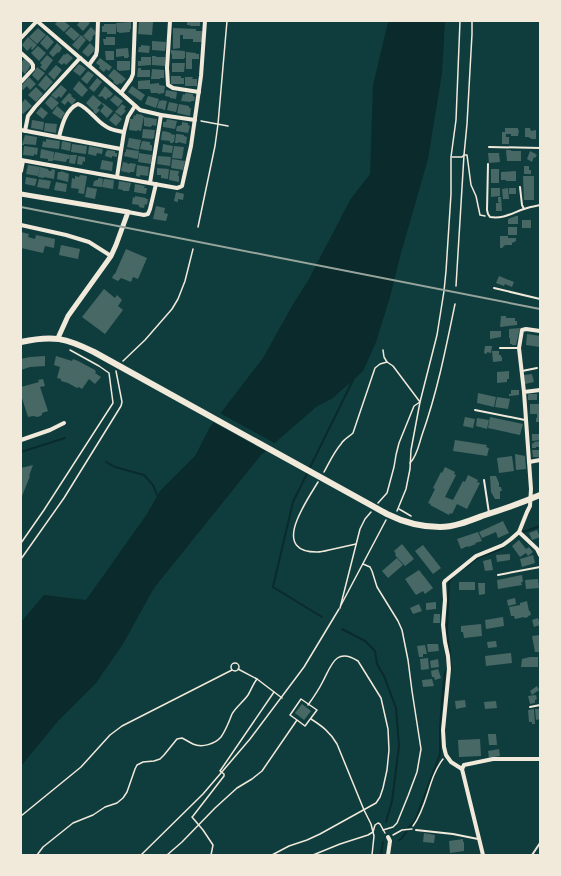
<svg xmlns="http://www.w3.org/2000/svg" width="561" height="876" viewBox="0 0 561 876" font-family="Inter,sans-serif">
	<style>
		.water { fill: #0a2a2b }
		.pier { fill: #0f3d3e }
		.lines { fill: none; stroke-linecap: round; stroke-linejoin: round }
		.stream { stroke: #0a2a2b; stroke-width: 2 }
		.building { fill: #486865 }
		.path { stroke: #f1e9da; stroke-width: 1.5 }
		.service { stroke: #f1e9da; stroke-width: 2 }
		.minor { stroke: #f1e9da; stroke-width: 4 }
		.tertiary { stroke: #f1e9da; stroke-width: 5 }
		.primary { stroke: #f1e9da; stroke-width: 6 }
		.rail { stroke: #97a49c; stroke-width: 2 }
	</style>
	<rect width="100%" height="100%" fill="#0f3d3e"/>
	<!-- water -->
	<polygon class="water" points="389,21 445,21 442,73 428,159 401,253 390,297 376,342 363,371 333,398 316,407 261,455 154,588 123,644 96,683 58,721 21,766 21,622 44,595 86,600 147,514 160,491 195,456 210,427 263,358 292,306 309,279 350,200 370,174 373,85 387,26"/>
	<!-- pier -->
	<polygon class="pier" points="218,412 276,444 267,452 211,421"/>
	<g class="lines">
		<!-- stream -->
		<g class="stream">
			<polyline points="21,452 65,438"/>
			<polyline points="106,462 115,467 144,475 153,485 157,495 159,496"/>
			<polyline points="523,532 540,526"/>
			<polyline points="466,567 477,558 501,549 504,546"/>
			<polyline points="322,617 273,587 293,502 354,378"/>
			<polyline points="342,629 365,641 375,651 377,664 384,676 396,708 399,746 392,801 386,822"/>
			<polyline points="451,671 450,655 447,632 449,581 453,577"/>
			<polyline points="408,828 415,821 440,754 440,729 442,700 445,672"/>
			<polyline points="399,840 402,838 407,831"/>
			<polyline points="381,855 383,842"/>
		</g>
	</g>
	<!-- building -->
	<g class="building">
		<polygon points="58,21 64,21 70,26 64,32 55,24"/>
		<polygon points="80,21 87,21 90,23 83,31 77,25"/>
		<polygon points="187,21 200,21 200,26 190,26 190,25 187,25"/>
		<polygon points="131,22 131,29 130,29 130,32 119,33 119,32 117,32 116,23"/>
		<polygon points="139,22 153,22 152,35 138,34"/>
		<polygon points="104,24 116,24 116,34 107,34 107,32 102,32 102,26 104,26"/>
		<polygon points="71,27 80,35 74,41 65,33"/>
		<polygon points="91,27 95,31 95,32 96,33 92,37 93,38 90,42 83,36"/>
		<polygon points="38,28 46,35 37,44 29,37"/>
		<polygon points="173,28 196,29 196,31 202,31 202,42 193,42 193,39 183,39 183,35 180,35 180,48 173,49"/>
		<polygon points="47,35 54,42 47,50 40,43"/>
		<polygon points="81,35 86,40 78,50 72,45"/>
		<polygon points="28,37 37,45 32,50 31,49 32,46 27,51 22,45"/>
		<polygon points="106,37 115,37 115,45 104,45 103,39 106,39"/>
		<polygon points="152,41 166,42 165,51 152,50"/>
		<polygon points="57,43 62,48 59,53 58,52 53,57 49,53"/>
		<polygon points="90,43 96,49 88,57 82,52"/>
		<polygon points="141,45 150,46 149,53 138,52 139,47 141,47"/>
		<polygon points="38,46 46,53 39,61 31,53"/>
		<polygon points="128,48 129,57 128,57 128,58 124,58 124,56 116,57 116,49"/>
		<polygon points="171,50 185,51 185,58 184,58 184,59 172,59 172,54 171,54"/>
		<polygon points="105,51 114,51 114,60 106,60"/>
		<polygon points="186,52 196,53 196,54 199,54 199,59 192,59 192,69 186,69"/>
		<polygon points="67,53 73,58 66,65 64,63 62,65 58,62 64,54 65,55"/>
		<polygon points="47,55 53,60 45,71 40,67 42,65 40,63"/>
		<polygon points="152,56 156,56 156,57 165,57 165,66 152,65"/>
		<polygon points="141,57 151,57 151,65 138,66 138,61 141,61"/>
		<polygon points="100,58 112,67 109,71 106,69 104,72 99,68 100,66 96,63"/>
		<polygon points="24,59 31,65 25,74 21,70 21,63"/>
		<polygon points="117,61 130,61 130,70 119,71 119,70 117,70"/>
		<polygon points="172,63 185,63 184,72 172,72"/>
		<polygon points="79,64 80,65 81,65 86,69 80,76 73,71"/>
		<polygon points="56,65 62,70 54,80 48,74"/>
		<polygon points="37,67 45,73 38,81 32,75 35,71 35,70"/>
		<polygon points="138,68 141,68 141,70 150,70 150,77 137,77"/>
		<polygon points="114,69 126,79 121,84 120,83 117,85 113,82 114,81 108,76"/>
		<polygon points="152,69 164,70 164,78 160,78 160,79 151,79"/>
		<polygon points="88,71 94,75 87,84 81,79"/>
		<polygon points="46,75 53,82 45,91 38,85"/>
		<polygon points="171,76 181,76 181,78 184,78 184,84 171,84"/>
		<polygon points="29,77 36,84 30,90 27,86 23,90 21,88 21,86"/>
		<polygon points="185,77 193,77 192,79 197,79 197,86 185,86"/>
		<polygon points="97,78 102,82 94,92 89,88"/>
		<polygon points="150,80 150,84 159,83 159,85 165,86 164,93 158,94 158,93 151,93 150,89 138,89 138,81"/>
		<polygon points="79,81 88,90 82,97 73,89"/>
		<polygon points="61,85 67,90 61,98 59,96 56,99 51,95"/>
		<polygon points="105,86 113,94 109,98 108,97 106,100 102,96 100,97 98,96"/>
		<polygon points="132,86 145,95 141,101 128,92"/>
		<polygon points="36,87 43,94 36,102 28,95"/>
		<polygon points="166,90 177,92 176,99 170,98 170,97 165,96"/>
		<polygon points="69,93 72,95 71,96 76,100 72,105 68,101 65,105 61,102"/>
		<polygon points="185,93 193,94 193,96 195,97 194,101 191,101 191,102 181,101 183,94 185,95"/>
		<polygon points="93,95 102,103 97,108 100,110 96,114 93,112 94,111 86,103"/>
		<polygon points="115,95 123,101 118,107 110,100"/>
		<polygon points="51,96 59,103 52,110 45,103"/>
		<polygon points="148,96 159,99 156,108 145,104"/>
		<polygon points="25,99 32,106 23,114 21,112 21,104"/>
		<polygon points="161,100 167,101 165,110 163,110 163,109 157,108 159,101 161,101"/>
		<polygon points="169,102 178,104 176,112 167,110"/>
		<polygon points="103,103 113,111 107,118 100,111 104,106 102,104"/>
		<polygon points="122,104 126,107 124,109 126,111 121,116 115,112"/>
		<polygon points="179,104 189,106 189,108 191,108 190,116 177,113"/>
		<polygon points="57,106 65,113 61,119 52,113"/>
		<polygon points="41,107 48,113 43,119 36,113"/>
		<polygon points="115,113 122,119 116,126 109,120"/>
		<polygon points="136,114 143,115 142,116 144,116 141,131 137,130 137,131 129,130 130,119 133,119 134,115 136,116"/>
		<polygon points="144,117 157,119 156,126 152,125 152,126 151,126 151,127 144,126"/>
		<polygon points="167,119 177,121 175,129 163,127 163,122 166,122"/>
		<polygon points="32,120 44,122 43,130 31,128"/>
		<polygon points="182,122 188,123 188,125 190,126 188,133 176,131 177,126 180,126 180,125 182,125"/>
		<polygon points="45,123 57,124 56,133 44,131"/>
		<polygon points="505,128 518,128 518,130 519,130 518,136 511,136 511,134 506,134 506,137 509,137 509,144 502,144 502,132 505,132"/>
		<polygon points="525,128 530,128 531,131 536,130 536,139 531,139 531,138 529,138 529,137 525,137"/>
		<polygon points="143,129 155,130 154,138 153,138 153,139 142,138"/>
		<polygon points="164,131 171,133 171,134 175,135 174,142 173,142 173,143 170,143 170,141 161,140 162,132"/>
		<polygon points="176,134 178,134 184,135 184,136 187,137 186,144 178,142 178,143 175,143"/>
		<polygon points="25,135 37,137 36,145 24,144 24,145 22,145"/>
		<polygon points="129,138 141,140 139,150 127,147"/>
		<polygon points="46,139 60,141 59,149 42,147 43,141 46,142"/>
		<polygon points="62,141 71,143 70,151 61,149"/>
		<polygon points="142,141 150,142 150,145 152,145 152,151 140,149"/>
		<polygon points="72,144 87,146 86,154 71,152"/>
		<polygon points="163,144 173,146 172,153 162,152"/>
		<polygon points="24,146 38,148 37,155 34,154 34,156 23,155"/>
		<polygon points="89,146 103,149 102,154 97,153 96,156 88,154"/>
		<polygon points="174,146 184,147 182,159 172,158"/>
		<polygon points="41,149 54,152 53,161 48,161 48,159 40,158"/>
		<polygon points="126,149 139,151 138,158 137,159 124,156 125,152 126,152"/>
		<polygon points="107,150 115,151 115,153 117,153 117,157 112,156 112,158 105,156 106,151 107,152"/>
		<polygon points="506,150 511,150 511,151 521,151 521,161 507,161"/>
		<polygon points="530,151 536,154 535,154 537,155 535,158 534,157 532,162 527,159"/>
		<polygon points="55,152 70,155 69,159 67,159 66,162 53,160"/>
		<polygon points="139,153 152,155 151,164 138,162"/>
		<polygon points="488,153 499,153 500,162 489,163"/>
		<polygon points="70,155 77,155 75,164 69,163"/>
		<polygon points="78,156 85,157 85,162 83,161 82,165 77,164"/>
		<polygon points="158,156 171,157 170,166 157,164"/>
		<polygon points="172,159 185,161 183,170 171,168"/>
		<polygon points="102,160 113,162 112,171 100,169"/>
		<polygon points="123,162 128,163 127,164 129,164 130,163 136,164 134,172 130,172 130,173 121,171"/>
		<polygon points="28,165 40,167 38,176 26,174"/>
		<polygon points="137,165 149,167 148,176 140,175 140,177 136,176"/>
		<polygon points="524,166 529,166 529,170 531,170 531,174 524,174"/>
		<polygon points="40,167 48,169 49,171 51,171 52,169 55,170 54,179 44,177 44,178 38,177"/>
		<polygon points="157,168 169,169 168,179 161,178 161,175 157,175"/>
		<rect x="491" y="169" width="8" height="14"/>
		<polygon points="170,170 179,171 178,176 179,176 179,182 169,180"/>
		<polygon points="61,171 69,174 68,182 57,179 58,172 61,172"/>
		<polygon points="516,171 516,181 506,181 506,180 501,180 501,172"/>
		<polygon points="80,175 87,176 84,194 78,193 79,189 71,188 72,178 75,179 75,176 79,177"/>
		<polygon points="523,176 534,176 534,200 524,200"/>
		<polygon points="26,177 37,179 35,186 25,184"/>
		<polygon points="98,178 103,179 102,187 93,186 94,181 95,181 96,180 98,180"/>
		<polygon points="39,179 51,181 49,189 37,187"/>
		<polygon points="104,179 114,180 113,189 102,187"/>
		<polygon points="119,181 131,183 129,191 123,191 123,190 118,189"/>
		<polygon points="56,182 67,184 66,192 54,190"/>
		<polygon points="135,184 145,186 144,188 147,188 146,194 134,192"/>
		<polygon points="87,187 97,189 95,199 85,197"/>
		<polygon points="491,188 500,188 500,196 491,197"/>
		<polygon points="508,188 509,199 503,199 502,189"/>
		<rect x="509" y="188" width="7" height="6"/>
		<polygon points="176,192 184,194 183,200 178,199 178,202 174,201"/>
		<polygon points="135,196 146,198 146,199 148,199 147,205 145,204 144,208 139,207 139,205 132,204 133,197 135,198"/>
		<polygon points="498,197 501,197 502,211 496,211 496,203 499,203 499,202 498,202"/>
		<polygon points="156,206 165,208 164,213 168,214 166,221 153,219"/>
		<polygon points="516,216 518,216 518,224 508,224 508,219"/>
		<rect x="522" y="220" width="9" height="8"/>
		<rect x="508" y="227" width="9" height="8"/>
		<polygon points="21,232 29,234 28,237 35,239 36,235 55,239 54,248 45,246 43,253 21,248"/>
		<polygon points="500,236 508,236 508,238 516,238 516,241 512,243 512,245 505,245 502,248 500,248"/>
		<polygon points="61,245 80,249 78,259 59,255"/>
		<polygon points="126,249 147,258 138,279 133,277 131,282 121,278 118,281 112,278 114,274 115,274"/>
		<polygon points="499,276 514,282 512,287 505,284 504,286 496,283"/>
		<polygon points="104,289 115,298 117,295 122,300 118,306 123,310 105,334 82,317"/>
		<polygon points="501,316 506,316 506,318 515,318 515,321 517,321 517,325 500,327"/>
		<polygon points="520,328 516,345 512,345 512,344 510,344 510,338 509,338 509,329"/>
		<polygon points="490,331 501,331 501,337 490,339"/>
		<polygon points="527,334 540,336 540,347 526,345"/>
		<polygon points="485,346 492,346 491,353 487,352 487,354 484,353"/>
		<polygon points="492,351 499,351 499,355 501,355 501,357 502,357 502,361 493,362"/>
		<polygon points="45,356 45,366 30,367 21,370 21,359 30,357"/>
		<polygon points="56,356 72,361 73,359 78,361 95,370 96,372 95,373 101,377 95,384 89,379 82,389 79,387 77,388 68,383 61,381 61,379 57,378 60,367 54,365"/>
		<polygon points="509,371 509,379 507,379 507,382 497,383 497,372"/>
		<polygon points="532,374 534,382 525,384 524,375"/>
		<polygon points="43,379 45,386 40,387 48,411 42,413 42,415 38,417 33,416 28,417 21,395 21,387 39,382 38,380"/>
		<polygon points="511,390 519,390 519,395 509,396 509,394 511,394"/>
		<polygon points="478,393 496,397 494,407 477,403"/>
		<polygon points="529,394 537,394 537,400 528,400 528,395"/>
		<polygon points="497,397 510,399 508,409 495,407"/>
		<polygon points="530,404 540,404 540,422 536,422 536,418 537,418 537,414 530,414"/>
		<polygon points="465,417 475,419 473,428 463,426"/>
		<polygon points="490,417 523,424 520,435 488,428"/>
		<polygon points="477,418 489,420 487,429 476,426"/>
		<polygon points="532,434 540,434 540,440 532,441"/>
		<polygon points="455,440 487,445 486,447 489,448 487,456 453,451"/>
		<polygon points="540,441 540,447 536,447 536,448 532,448 532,444 533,443 534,443 534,442"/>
		<polygon points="532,450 540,450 540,456 539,456 539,457 533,457"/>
		<polygon points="515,454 525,456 526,469 516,470"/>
		<polygon points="512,456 514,471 499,473 497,458"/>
		<polygon points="33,465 29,476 30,476 22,496 21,496 21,468"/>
		<polygon points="445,467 455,472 454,474 456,475 445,497 453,500 463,481 465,482 468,475 478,480 477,482 480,483 467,509 457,504 452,514 450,513 449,515 430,505 431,504 428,503 435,489 433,488 441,472 442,473"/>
		<polygon points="490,476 496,476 499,483 499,487 501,487 502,491 500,491 500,499 495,499 491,492"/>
		<polygon points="503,521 509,533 498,538 496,532 482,538 479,532"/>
		<polygon points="537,530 540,537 532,540 529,533"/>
		<polygon points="478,532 482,541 475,543 476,544 468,547 468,546 461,549 457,539"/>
		<polygon points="519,540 526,549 529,547 533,552 528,556 526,553 520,557 512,546"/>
		<polygon points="402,544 414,559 405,566 395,555 396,554 394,551"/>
		<polygon points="423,545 441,568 433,574 415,551"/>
		<polygon points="510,554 510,560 497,562 496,555"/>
		<polygon points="533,555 535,563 522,567 520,559"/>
		<polygon points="397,558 403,565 388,578 382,571"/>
		<polygon points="491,559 493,570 485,571 483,561"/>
		<polygon points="419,570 433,588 425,594 423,591 416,595 405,579"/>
		<polygon points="522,575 523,582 521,582 522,585 498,589 497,580"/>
		<polygon points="538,579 539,588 526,589 525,580"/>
		<rect x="459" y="582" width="16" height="8"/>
		<polygon points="478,583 485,583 485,594 479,595"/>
		<polygon points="515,598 516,604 508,606 507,600"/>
		<polygon points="527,601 529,611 530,611 531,615 528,616 528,617 524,618 524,617 515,619 514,616 511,616 509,607 520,605 520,603"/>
		<polygon points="436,602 436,609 426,610 426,603"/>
		<polygon points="419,604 422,611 413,614 410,608"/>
		<polygon points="434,614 440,614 440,623 433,623"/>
		<polygon points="503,617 504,626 486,629 485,620"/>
		<polygon points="538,618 540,625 534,627 532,620"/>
		<polygon points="481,624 482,636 464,638 463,632 461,632 461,626"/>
		<polygon points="540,635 540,652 535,652 532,636"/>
		<polygon points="496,641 497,647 488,648 487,642"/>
		<polygon points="427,644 438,644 439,651 428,652"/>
		<polygon points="425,645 427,654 423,654 423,657 419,657 417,646"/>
		<polygon points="511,653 512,663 486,666 485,656"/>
		<polygon points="530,657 538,657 538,667 521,667 522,659"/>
		<polygon points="428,658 429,669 421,670 420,659"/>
		<polygon points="438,659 439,667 431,668 430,661"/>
		<polygon points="438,669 441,678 435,680 434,677 432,677 431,671"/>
		<polygon points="432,679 434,686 423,687 422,680"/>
		<polygon points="537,686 539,690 532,695 530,691"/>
		<polygon points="536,695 537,699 535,700 535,703 530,704 528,696"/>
		<polygon points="465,700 466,707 456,709 455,701"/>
		<polygon points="496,701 497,708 485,709 484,702"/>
		<polygon points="302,704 311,711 304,720 295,713"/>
		<polygon points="534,709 535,724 532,724 532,722 529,722 528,710"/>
		<polygon points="535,709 539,709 540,719 536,720"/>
		<polygon points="488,734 496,734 497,745 489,745"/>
		<polygon points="480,739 481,756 459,757 458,740"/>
		<polygon points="499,749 500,756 489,758 488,751"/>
		<polygon points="424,833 435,835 434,843 423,842"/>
		<polygon points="463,839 463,842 464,842 464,851 450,853 449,841"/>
	</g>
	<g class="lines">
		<!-- path -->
		<g class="path">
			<polyline points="201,121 228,126"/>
			<polyline points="452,157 462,157 464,155 467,155 471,185 476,196 480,215 485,216"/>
			<polyline points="198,227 215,146 218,124 227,21"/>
			<polyline points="456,286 464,155 467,124 472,34 472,21"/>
			<polyline points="383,350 384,357 387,362"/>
			<polyline points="123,361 145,340 172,309 178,299 185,281 193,249"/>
			<path d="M 410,463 C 417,456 419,444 422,435 C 437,393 446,348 455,304"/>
			<path d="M 324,472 C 329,463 334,452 341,444 C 344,439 349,437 353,433 L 375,368 L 380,364 L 387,362 L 393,366 L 420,402 L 414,406 L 399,443 L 396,455 L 394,467 L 387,493 L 378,503"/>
			<path d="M 318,482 C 306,502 270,552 317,552 C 321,552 325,551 329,550 C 338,548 347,546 356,544"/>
			<polyline points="399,509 411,516"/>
			<polyline points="397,511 406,489 410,469 411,450 420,402 437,335 444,291 446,271 451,194 451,157 456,120 460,21"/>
			<polyline points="21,543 44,510 113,403 109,373 99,366 70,350"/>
			<polyline points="21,559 64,498 121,406 122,402 116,371"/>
			<polyline points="363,564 370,567 372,571 377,587 398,621 402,630 408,660 412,691 421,749 417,772 408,796 397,823 393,827 383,830"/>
			<polyline points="341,605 386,520"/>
			<polyline points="340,608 360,529 365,519 371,512"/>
			<circle cx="235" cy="667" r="4"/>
			<polyline points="238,669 257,679 282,698"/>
			<path d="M 311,719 C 322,726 330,732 337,744 L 364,810 L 371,824 L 374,836 L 372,855"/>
			<polyline points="21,816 81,767 110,735 122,726 232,670"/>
			<path d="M 413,826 C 428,806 428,778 443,759"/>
			<polyline points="393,835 402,830 412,829"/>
			<path d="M 37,855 L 43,847 L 73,823 L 93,815 L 105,807 L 117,803 L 123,798 L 127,792 L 135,769 L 137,765 L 143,762 L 154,761 L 160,759 L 164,755 L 177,739 L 182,738 C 186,740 189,742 193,744 C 202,748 215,744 221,737 C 226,730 229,722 232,714 C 236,707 243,702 248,695 C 251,690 253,684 257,679"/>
			<polyline points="141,855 203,794 250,739 304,667 339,609"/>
			<polyline points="167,855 182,842 215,808 237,788 252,779 262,771 297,720 290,715 301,699 317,710 305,726 297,720"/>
			<polyline points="211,855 213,845 203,830 192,817 193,816 224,776 224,774 220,771 274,692"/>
			<path d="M 272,855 L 289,846 L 307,840 L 320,834 L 376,803 L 380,797 L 383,788 L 387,770 L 389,750 L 388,729 L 381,698 L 358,661 C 335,646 331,667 322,683 C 318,691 313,698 308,705"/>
			<polyline points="313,855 340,844 368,835 373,832 375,825 378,823 380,824 385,833"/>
		</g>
		<!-- service -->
		<g class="service">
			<polyline points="489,147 540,148"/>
			<path d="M 488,164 L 487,210 L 488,214 L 490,217 C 504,219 512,213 524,209 C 529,207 535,206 540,205"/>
			<polyline points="520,187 522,205 524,209"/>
			<polyline points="494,288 540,299"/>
			<polyline points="500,348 519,348"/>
			<polyline points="522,371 537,368"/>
			<polyline points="475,410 525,420"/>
			<polyline points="484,480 489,513"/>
			<polyline points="498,575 540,567"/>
			<polyline points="540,695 540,696"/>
			<polyline points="530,707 540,705"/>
			<polyline points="416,830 453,834 478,839"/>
			<polyline points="532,855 540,843"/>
		</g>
		<!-- minor -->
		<g class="minor">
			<polyline points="170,21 167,68 168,85 173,88 199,92"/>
			<polyline points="21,38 37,21 121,93 140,110 161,115 150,183"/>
			<polyline points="21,53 31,62 33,65 33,69 21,82"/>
			<polyline points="89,65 96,55 97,50 98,21"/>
			<polyline points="121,93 131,79 133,74 135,21"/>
			<polyline points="161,115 195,120"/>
			<polyline points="21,130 121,149"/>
			<polyline points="25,131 28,116 35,107 80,58"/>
			<path d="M 59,137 C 62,125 66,109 78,104 C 91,109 98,125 111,129 C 115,131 120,131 124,132"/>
			<polyline points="21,160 177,188 180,187 182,186 191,146 201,76 205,21"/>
			<polyline points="21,171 23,161"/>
			<polyline points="117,177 124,132 128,117 135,106"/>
			<polyline points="128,212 144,215 148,214 150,209 156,184"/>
			<polyline points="21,225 66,235 89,242 111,256"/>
			<polyline points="540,390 524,392 531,489 530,506 527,512 519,532 511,539 503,545 476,556 445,581 444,583 445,600 443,625 445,642 448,656 449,669 443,730 444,747 446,755 451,762 462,769 464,765 493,759 540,759"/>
			<polyline points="524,392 519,348 522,330 526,329 540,331"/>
			<polyline points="21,440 50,430 64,423"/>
			<polyline points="529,462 540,460"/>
			<polyline points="519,532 537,549 540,555"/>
			<polyline points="462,769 483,855"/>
			<polyline points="388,837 390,841 388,855"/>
		</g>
		<!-- tertiary -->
		<polyline class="tertiary" points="21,194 128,212 116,245 111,256 68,316 58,338"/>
		<!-- primary -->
		<path class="primary" d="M 21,342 C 53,335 66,338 94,352 L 387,514 C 405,523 420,527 440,527 C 454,527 469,521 482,516 C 501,510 521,503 540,495"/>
		<!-- rail -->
		<polyline class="rail" points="21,207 540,309"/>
	</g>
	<!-- border -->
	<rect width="561" height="876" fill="none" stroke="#f1e9da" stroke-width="44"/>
</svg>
